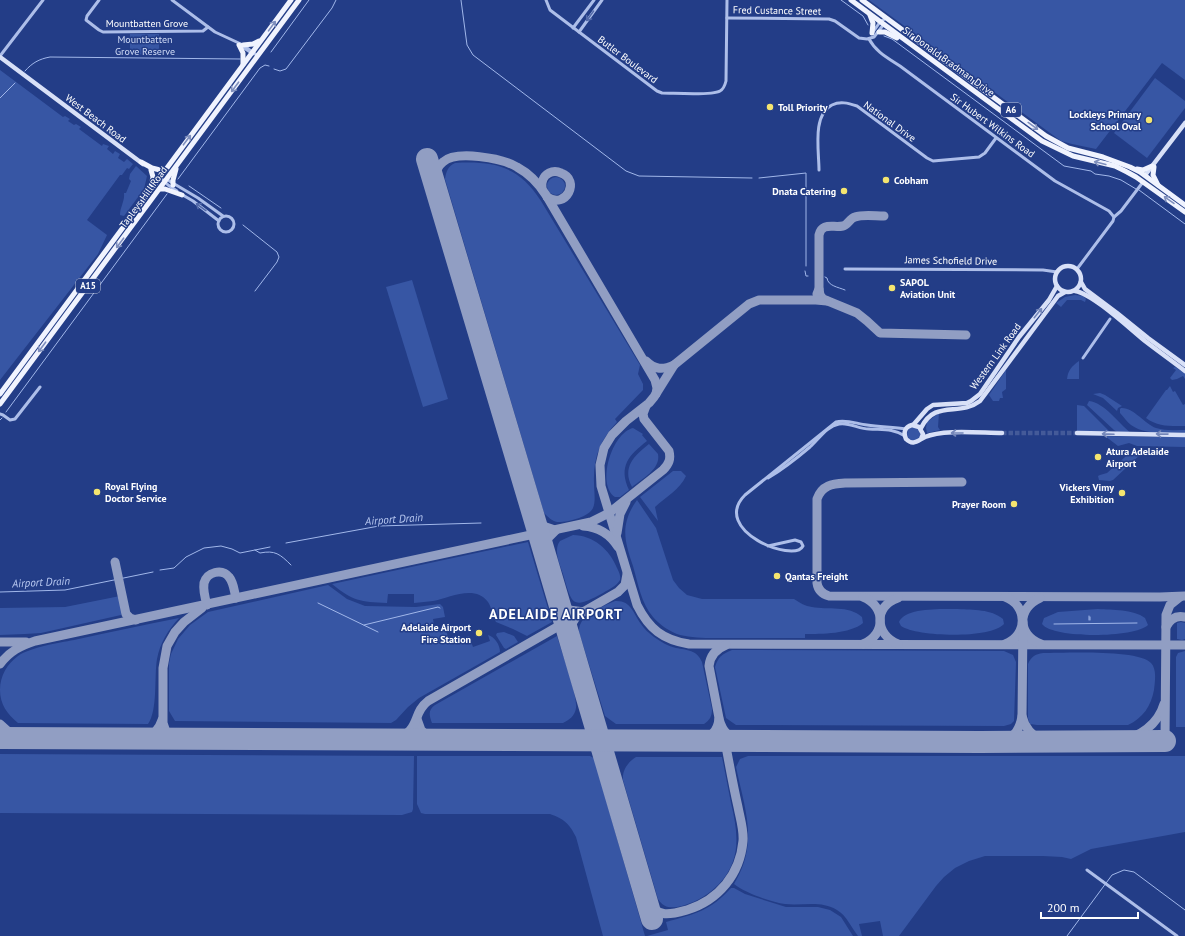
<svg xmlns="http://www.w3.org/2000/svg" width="1185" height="936" viewBox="0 0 1185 936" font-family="'PT Sans',sans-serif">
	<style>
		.green { fill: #3756a4 }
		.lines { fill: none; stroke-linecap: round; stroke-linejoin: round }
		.stream { stroke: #a1b7ea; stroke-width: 1 }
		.taxiway { stroke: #919ec3; stroke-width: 9 }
		.runway { stroke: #919ec3; stroke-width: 22 }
		.secondary-tunnel { stroke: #445a99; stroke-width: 4.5; stroke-dasharray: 4.5 2; stroke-linecap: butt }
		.street { stroke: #adbee9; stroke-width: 3 }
		.secondary { stroke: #d8e0f7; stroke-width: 4.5 }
		.primary { stroke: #f0f3fe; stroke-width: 5 }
		.oneway { stroke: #536aa9 }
		.oneway2 { stroke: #7f8fbd }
		.oneway3 { stroke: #7486b9 }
		.poi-dot { fill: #f5e56f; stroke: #233d87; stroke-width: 1.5 }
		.labels { text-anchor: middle; stroke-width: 3; stroke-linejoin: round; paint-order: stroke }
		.shield { fill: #233d87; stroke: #bdc5db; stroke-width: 1 }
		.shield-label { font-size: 9px; font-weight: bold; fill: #fff }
		.street-label { font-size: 10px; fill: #fff; stroke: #233d87 }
		.park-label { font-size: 10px; fill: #d1dcf7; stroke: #233d87 }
		.poi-label { font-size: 10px; font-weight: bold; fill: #fff; stroke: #233d87; text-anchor: start }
		.water-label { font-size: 11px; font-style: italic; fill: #b9c9f1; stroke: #233d87 }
		.district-label { font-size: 14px; font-weight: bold; letter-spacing: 1px; fill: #fff; stroke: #233d87 }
	</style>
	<rect width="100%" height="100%" fill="#233d87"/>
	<!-- green -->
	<g class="green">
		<polygon points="869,0 1185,0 1185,80 1162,63 1096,149 1072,144 1061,141"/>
		<polygon points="130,34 159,34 159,55 130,54"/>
		<polygon points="0,70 63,117 65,116 70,119 68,121 74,125 76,124 81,127 79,129 102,146 103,144 109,146 107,149 113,154 115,151 120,154 118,158 124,162 127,159 133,164 129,169 127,168 122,175 120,175 87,220 107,235 98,254 0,380"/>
		<polygon points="1155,78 1185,101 1185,108 1147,158 1114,133"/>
		<path d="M 455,163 C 494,161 519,166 541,201 L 640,365 L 638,374 L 643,384 L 643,390 L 615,419 L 617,422 C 600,440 593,458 594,483 C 594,491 596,501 593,508 C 589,517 566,523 557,522 C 552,521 548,517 544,513 L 445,179 C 446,172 448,166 455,163 Z"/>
		<path d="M 136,166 L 147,176 L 144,189 L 124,216 L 120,215 C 120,207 125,201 124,193 L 126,193 L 131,181 L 129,179 L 130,174 Z"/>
		<circle cx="556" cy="186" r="9"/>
		<polygon points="412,280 448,399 423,407 386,287"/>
		<polygon points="1075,295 1083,296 1086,299 1085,302 1081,300 1067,300 1061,307 1056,303 1065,297"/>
		<path d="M 1079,361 L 1079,379 L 1067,379 C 1068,370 1072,366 1079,361 Z"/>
		<polygon points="1175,367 1185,373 1185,379 1183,376 1177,379 1172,380 1170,378 1176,370 1173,368"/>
		<polygon points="1006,370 1006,389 1002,392 1003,398 1000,398 999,401 993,401 989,395"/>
		<path d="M 1170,386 L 1173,392 L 1175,391 L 1183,405 L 1185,404 L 1185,426 C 1170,426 1158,427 1146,418 L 1166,390 L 1167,390 Z"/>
		<polygon points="1100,393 1105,395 1122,406 1118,408 1117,411 1103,398 1093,394"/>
		<path d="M 1089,401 C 1105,403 1118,423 1131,433 L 1117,432 L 1114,430 L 1087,405 Z"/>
		<polygon points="1077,405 1084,406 1110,432 1077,431"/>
		<path d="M 1121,408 C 1133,407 1145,424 1156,428 C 1165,431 1176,430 1185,430 L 1185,433 C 1168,432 1146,436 1131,425 C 1127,422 1124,417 1120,413 L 1120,409 Z"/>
		<polygon points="939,413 938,427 940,430 927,433 926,428 927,422"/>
		<circle cx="914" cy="434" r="7"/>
		<path d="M 633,428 L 643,434 L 642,435 L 647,441 C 629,455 618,466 629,490 L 620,497 L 615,497 C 596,484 612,433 633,428 Z"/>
		<polygon points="1105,436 1156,437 1185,436 1185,447 1137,446 1129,443 1118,446"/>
		<path d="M 649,444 L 658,454 C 661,469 642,479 632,487 C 622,467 634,456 649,444 Z"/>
		<polygon points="1133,450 1143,452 1113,480 1110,481 1099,480 1098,476 1100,475 1107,473"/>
		<path d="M 673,471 L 681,471 L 686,476 C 680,489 666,497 655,507 L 658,521 L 640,497 Z"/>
		<path d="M 637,500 L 656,528 L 673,580 L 679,588 L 687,595 L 702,599 L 794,599 C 800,603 805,606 812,607 C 827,610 849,605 862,617 L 863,623 C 850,634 821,634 805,634 L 805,638 C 780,638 756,638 732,638 C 715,638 696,639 680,635 C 670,632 660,625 653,617 C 641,603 638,583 633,566 C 624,540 620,524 637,500 Z"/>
		<path d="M 573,535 C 593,535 610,550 617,568 C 619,572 621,576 620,580 C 617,586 609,589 603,593 C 572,610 572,605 563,574 C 560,564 553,550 560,541 Z"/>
		<path d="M 528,542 L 552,622 L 527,636 L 513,629 L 496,622 C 492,616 492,608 488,602 C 475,584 449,598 433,601 C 427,602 421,602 414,603 L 414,594 L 388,594 L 387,603 C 360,602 353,601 332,584 Z"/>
		<path d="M 328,585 L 347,599 L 365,606 L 416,607 L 440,604 L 443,607 L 445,617 L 433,619 L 435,631 L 446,629 L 448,638 L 455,636 L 456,640 L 469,636 L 473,647 L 490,641 L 488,635 C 495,637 500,645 500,652 L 419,698 L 408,707 L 396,720 L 391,723 L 175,721 L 169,711 L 169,663 L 171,654 L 178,639 L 190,625 L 208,612 Z"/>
		<polygon points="120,596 123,613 121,615 41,633 25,634 0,635 0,608 65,607"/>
		<path d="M 615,601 C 631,600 633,613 641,624 C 644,629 649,633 654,637 C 661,642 668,646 676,648 C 687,650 697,650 702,662 L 712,709 C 712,716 710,720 704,724 L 616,724 L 605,716 L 579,632 C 579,629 579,626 581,623 C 584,615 607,604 615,601 Z"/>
		<path d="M 958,609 C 973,610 991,609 1003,619 L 1004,624 C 991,639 917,637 901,626 L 899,622 C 905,607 944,609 958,609 Z"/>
		<path d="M 1098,609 C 1112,610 1133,609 1145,618 L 1148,625 C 1135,638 1053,639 1042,624 L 1044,618 L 1058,612 Z"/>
		<path d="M 179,618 C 168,630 160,643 157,659 C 154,677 158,710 148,724 L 18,723 C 7,714 0,704 0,690 C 0,676 7,664 18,656 C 31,647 58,643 74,640 C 109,632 144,625 179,618 Z"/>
		<polygon points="1181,622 1185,623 1185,639 1182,640 1177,639 1177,623"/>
		<polygon points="504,632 514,636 518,642 506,649 504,648 496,635 497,633"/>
		<path d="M 557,636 C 561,650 578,696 576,708 C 575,716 569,720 563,723 L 432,723 C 429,715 428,710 435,705 Z"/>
		<path d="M 732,650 L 1004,651 L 1013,655 L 1016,662 L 1014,721 L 1011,724 L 1004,726 L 736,725 L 726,718 L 715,667 C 718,657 722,654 732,650 Z"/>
		<polygon points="1185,651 1185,727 1176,727 1176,657 1178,653"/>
		<path d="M 1043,653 C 1063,653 1139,649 1151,663 C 1157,669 1155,682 1154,690 C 1151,706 1143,718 1128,725 L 1037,725 L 1030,724 L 1028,718 L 1028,664 C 1031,657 1035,654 1043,653 Z"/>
		<polygon points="0,754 414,756 413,809 412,812 402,815 0,813"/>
		<path d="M 417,756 L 590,756 L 594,758 L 645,936 L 603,936 L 576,837 C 569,823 564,819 550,814 L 425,814 L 421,813 L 417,804 Z"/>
		<path d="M 748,756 L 1185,756 L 1185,832 L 1091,849 L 1071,859 L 1062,857 L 1043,856 L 985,856 L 969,861 L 955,868 L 944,877 L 936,886 L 899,936 L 883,936 L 880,921 L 859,924 L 862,936 L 858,936 C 851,927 847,916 837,910 C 821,900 803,906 785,904 C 771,902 745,893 734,884 C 759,843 745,810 736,767 L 740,759 Z"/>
		<path d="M 636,757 L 722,757 C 725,772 728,788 731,803 C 738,833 742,859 719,884 C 709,894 698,901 685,905 C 674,908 665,910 658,899 L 623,780 C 622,770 628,762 636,757 Z"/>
		<path d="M 731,888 L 734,888 L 745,894 L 786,907 L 818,907 L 830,910 L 841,917 L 853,936 L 647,936 L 668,930 L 666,922 C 695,914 710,911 731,888 Z"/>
	</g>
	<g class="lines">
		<!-- stream -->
		<g class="stream">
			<polyline points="461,0 467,45 473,55 626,171 639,176 752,178"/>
			<polyline points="841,0 863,16 868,25"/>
			<polyline points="884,36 892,39 1064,166 1091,171 1095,174 1109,176 1121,180 1136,189"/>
			<polyline points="271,52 309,0"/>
			<polyline points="274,69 280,71 286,69 332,8 336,0"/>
			<path d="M 25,71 C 32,63 39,59 50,57 L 240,59"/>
			<polyline points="0,98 15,83"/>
			<polyline points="759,178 806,173 806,266"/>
			<polyline points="178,179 260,68 265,65 269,66"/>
			<polyline points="189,186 221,208"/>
			<polyline points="1139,190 1185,224"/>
			<polyline points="243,225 277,252 279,257 277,262 255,291"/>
			<polyline points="805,271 806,276 808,276"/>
			<path d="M 825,277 L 827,278 C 828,286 838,287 845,290"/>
			<polyline points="6,412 167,194"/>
			<polyline points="0,420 2,418"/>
			<polyline points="286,543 379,526 481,523"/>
			<path d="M 255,550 L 260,553 C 275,550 280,554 291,565"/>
			<polyline points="160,570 174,568 186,557 204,548 221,546 232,549 240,553 270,547"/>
			<polyline points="0,592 65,590 153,572"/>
			<polyline points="318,603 378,632"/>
			<polyline points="1089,616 1089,620"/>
			<polyline points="1090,617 1090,620"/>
			<polyline points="1054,624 1137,623"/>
			<polyline points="364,625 438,607 440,608"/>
			<polyline points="1067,936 1112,875 1124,870 1134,872 1185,910"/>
		</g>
		<!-- taxiway -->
		<g class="taxiway">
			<path d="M 435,187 C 434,178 435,168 443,162 C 456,150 502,158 517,167 C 528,173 539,184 546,195 L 655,380 L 657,388 L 656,394"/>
			<path d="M 542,189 C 541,183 543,176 549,173 C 553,171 557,171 561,173 C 581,180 566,210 547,197"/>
			<polyline points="819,289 820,295 823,299 857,313 867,321 880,333 966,335"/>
			<path d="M 817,294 L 819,289 L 819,235 C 822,222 833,228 843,226 C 848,225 850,218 855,217 C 863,214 875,216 884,216"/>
			<path d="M 646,361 C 655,370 663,370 674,365 L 749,304 L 759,300 L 816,300 L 827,301"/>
			<path d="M 674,365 L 654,397 L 649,403 L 626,421 L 612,435 L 604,448 L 600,465 L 601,486 L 637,605 C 649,629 663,640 689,644 L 1185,645"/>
			<path d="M 962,482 L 845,483 C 832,484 822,485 817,499 L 817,583 C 818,590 822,594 829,596 L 1160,597 L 1185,596"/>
			<polyline points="534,517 543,526 552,529"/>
			<path d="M 583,526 C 598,527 610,534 618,547"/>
			<polyline points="617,533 620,514 626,502"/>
			<polyline points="544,551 548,538 556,530"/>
			<polyline points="115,562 126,614 130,618 136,620"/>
			<path d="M 863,597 C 886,606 886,635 863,644"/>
			<path d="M 1005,597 C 1028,605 1028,636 1005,644"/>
			<path d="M 898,598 C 873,606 875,635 898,644"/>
			<path d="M 1040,598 C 1017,608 1017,635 1041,644"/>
			<polyline points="559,601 569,610 584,612"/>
			<path d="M 207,605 C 205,598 203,590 204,583 C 207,572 222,568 229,577 C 234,583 234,591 236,598"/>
			<path d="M 1166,627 C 1170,619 1176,615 1185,617"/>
			<polyline points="569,637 571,625 576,617"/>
			<polyline points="0,642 26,642"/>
			<path d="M 0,664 C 10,651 20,646 35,641 L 591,522 L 609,513 L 663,470 C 669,464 671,459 669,451 L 644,419 L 643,414 L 646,406"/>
			<path d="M 1022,716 C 1025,729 1032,736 1043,741"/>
			<polyline points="417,719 421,730 432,740"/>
			<path d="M 719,719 C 723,733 729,738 743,741"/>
			<polyline points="0,724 10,733 21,739"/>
			<path d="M 143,739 C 153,736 159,730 162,720"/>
			<polyline points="177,739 166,732 163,723 163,668 167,646 175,632 184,622 202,608"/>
			<path d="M 393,740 C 422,731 411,714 428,701 L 618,592 L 625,585 L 627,574"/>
			<path d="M 697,740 C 711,738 718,731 719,718 L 709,666 C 710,655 716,649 726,645"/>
			<path d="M 1002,741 C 1015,737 1020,729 1022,716 L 1023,622"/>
			<path d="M 1120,741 C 1139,737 1158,725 1164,704"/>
			<polyline points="1165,741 1166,615 1170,605 1180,597"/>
			<path d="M 647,901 C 659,918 669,915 687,910 C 719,900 740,874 743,841 C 744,830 740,818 738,807 C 733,785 729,763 725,741"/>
		</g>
		<!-- runway -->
		<g class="runway">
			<polyline points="427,159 538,531 652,919"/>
			<polyline points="0,738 980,742 1165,741"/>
		</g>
		<!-- secondary-tunnel -->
		<polyline class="secondary-tunnel" points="1002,433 1077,433"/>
		<!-- street -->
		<g class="street">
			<polyline points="99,0 87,16 86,20 99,30 103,32 203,31 208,27"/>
			<polyline points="172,0 215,32 243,45 258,56"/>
			<path d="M 546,0 L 550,10 L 657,91 L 662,93 C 674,93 712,96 720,91 C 724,89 725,85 726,81 L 727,0"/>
			<polyline points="727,18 829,19 835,21 859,38 867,39 874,37 884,24"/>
			<polyline points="573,28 594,0"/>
			<polyline points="579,32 602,0"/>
			<polyline points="873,32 880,22 886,18"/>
			<path d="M 869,39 C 876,52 888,58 900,66 L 1055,181 L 1109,211 L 1114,217"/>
			<polyline points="241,46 253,54"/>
			<polyline points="0,56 43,0"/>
			<path d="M 819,170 C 819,151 812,115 832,105 C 840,101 848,103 857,106 L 927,158 L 933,161 L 979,157 L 985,153 L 996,138"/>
			<polyline points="160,177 168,185 177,191"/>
			<polyline points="166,179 198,198 223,216"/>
			<polyline points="181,194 193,201 219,221"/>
			<circle cx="226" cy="224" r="8"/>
			<polyline points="845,269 1043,270 1057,272"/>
			<polyline points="1077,269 1113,221 1114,217 1121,211 1143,182"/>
			<polyline points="1083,358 1110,319"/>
			<polyline points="0,414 3,415 10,420 15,419 40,387"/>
			<path d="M 768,478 C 783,469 797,458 810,447 C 819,439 827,426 839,424 C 849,422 859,429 869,429 C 882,430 893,428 905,436"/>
			<path d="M 768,546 L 795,540 L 801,542 L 803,546 C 794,564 710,530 745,495 L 836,422 C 846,419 857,424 867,425 C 880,427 893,427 906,429"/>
			<polyline points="1087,870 1177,936"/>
		</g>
		<!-- secondary -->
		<g class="secondary">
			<polyline points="0,57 143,164"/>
			<polyline points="1146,176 1146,174 1185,123"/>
			<circle cx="1068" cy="279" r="13"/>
			<polyline points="1081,282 1085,289 1117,313 1148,338 1185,365"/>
			<path d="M 1075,291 C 1093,294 1129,328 1145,341 C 1158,351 1172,361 1185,371"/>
			<polyline points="914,424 927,409 933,405 967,403 971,401 980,394 1019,337 1049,300 1057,286"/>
			<path d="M 921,428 C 935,399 959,417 980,401 L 1058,296 L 1065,292"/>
			<polyline points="1077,433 1185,435"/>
			<path d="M 921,439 L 923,434 L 919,427 L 912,425 C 905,427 903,432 906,439 C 913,446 917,441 925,437 C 943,429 981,433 1002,433"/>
		</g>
		<!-- primary -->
		<g class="primary">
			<polyline points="851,0 1042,141 1073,156 1115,166 1127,172 1136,177 1185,212"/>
			<polyline points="862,0 1046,136 1068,148 1103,157 1130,167 1140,172 1185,205"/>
			<polyline points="870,15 873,23 872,33"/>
			<polyline points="879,32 885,32 897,38"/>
			<polyline points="239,45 243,53 243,64"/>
			<polyline points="243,45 253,44 259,41"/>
			<polyline points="141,162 152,168 164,171"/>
			<polyline points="1154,167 1153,175 1158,185"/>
			<polyline points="1137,169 1143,170 1152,166"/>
			<polyline points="151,170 153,177 151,186"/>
			<polyline points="173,185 173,180 176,169"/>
			<polyline points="160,189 165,189 182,195"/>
			<polyline points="0,394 291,0"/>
			<polyline points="0,404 299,0"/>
		</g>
	</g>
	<!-- one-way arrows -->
	<defs><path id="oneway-shaft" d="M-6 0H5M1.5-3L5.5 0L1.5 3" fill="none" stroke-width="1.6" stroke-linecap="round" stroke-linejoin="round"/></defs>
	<g class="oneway">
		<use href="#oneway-shaft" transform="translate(590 16) rotate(126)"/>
		<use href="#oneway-shaft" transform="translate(201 207) rotate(-144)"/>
	</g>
	<g class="oneway2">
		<use href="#oneway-shaft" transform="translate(272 26) rotate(-54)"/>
		<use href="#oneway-shaft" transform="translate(235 87) rotate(127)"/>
		<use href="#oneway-shaft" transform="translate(1033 126) rotate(36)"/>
		<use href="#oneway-shaft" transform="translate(187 140) rotate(-53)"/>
		<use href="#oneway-shaft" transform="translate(1100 163) rotate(-166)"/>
		<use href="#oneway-shaft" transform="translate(1169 200) rotate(-145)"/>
		<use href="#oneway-shaft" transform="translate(120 243) rotate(127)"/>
		<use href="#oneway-shaft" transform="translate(42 347) rotate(127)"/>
	</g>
	<g class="oneway3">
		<use href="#oneway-shaft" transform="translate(1038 313) rotate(-51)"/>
		<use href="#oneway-shaft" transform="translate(957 433) rotate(-180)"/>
		<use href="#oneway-shaft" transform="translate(1108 434) rotate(-178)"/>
		<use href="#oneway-shaft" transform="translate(1162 434) rotate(-179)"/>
	</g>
	<!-- markers -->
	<g class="poi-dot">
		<circle cx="770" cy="107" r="4"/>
		<circle cx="1149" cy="120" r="4"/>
		<circle cx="886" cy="180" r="4"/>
		<circle cx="844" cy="191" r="4"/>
		<circle cx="892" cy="288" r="4"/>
		<circle cx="1098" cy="457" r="4"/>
		<circle cx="97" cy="492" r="4"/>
		<circle cx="1122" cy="493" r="4"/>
		<circle cx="1014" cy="504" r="4"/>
		<circle cx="777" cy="576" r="4"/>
		<circle cx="479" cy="633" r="4"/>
	</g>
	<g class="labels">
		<!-- shield labels -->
		<g class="shield">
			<rect x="1001" y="103" width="20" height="14" rx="3"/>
			<rect x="76" y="279" width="24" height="14" rx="3"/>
		</g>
		<g class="shield-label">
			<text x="1011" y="113">A6</text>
			<text x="88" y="289">A15</text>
		</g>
		<!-- street labels -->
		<g class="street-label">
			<text transform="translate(777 10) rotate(1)" y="4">Fred Custance Street</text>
			<text x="147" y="27">Mountbatten Grove</text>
			<text transform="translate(628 59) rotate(37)" y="4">Butler Boulevard</text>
			<text transform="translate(949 61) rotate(36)" y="4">Sir Donald Bradman Drive</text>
			<text transform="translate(96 118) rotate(37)" y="4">West Beach Road</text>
			<text transform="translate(890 121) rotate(36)" y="4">National Drive</text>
			<text transform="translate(993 125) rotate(36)" y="4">Sir Hubert Wilkins Road</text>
			<text transform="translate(143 197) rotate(-54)" y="4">Tapleys Hill Road</text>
			<text transform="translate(951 260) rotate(1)" y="4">James Schofield Drive</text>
			<text transform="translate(995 356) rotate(-54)" y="4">Western Link Road</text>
		</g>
		<!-- park labels -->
		<g class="park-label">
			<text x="145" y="43">Mountbatten<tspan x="145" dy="12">Grove Reserve</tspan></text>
		</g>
		<!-- poi labels -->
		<g class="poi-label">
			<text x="778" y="111">Toll Priority</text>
			<text x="1141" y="118" text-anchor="end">Lockleys Primary<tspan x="1141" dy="12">School Oval</tspan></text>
			<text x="894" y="184">Cobham</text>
			<text x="836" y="195" text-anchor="end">Dnata Catering</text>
			<text x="900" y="286">SAPOL<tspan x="900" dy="12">Aviation Unit</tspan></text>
			<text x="1106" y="455">Atura Adelaide<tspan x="1106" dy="12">Airport</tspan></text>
			<text x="105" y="490">Royal Flying<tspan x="105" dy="12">Doctor Service</tspan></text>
			<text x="1114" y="491" text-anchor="end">Vickers Vimy<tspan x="1114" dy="12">Exhibition</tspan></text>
			<text x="1006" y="508" text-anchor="end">Prayer Room</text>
			<text x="785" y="580">Qantas Freight</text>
			<text x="471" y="631" text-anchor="end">Adelaide Airport<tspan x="471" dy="12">Fire Station</tspan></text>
		</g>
		<!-- water labels -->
		<g class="water-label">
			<text transform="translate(394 519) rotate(-4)" y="4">Airport Drain</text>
			<text transform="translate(41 582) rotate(-3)" y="4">Airport Drain</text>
		</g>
		<!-- district labels -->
		<g class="district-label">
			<text x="556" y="619">ADELAIDE AIRPORT</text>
		</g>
	</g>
	<!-- scale -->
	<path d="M1041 912v6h97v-6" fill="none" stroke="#ffffff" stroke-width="2"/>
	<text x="1047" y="912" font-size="12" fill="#ffffff" stroke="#233d87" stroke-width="3" paint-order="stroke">200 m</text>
</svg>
